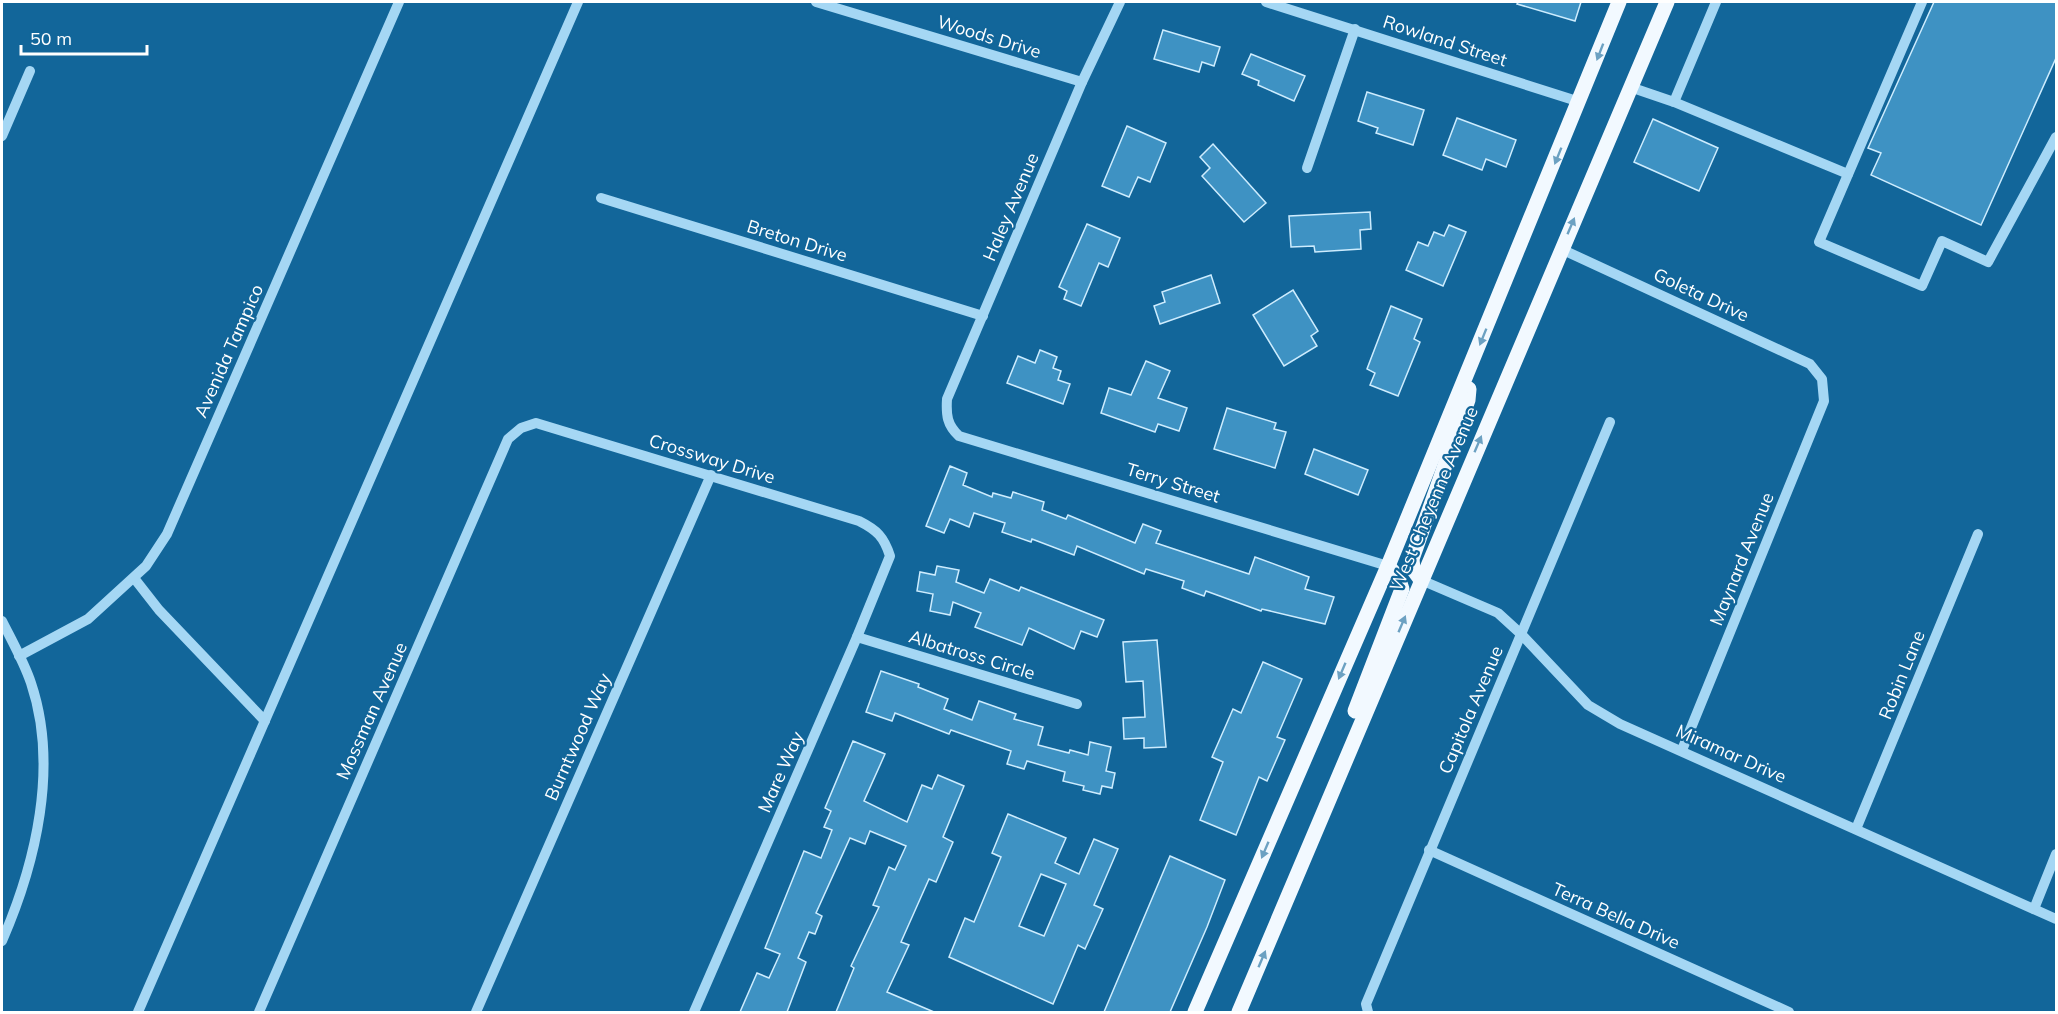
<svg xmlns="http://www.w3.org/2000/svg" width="2058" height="1014" viewBox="0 0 2058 1014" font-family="Mulish,sans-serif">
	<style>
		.building { fill: #3e92c3; stroke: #cdecfe; stroke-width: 1.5; fill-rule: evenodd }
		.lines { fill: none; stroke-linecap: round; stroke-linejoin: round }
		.minor { stroke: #a5d7f4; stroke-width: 10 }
		.major { stroke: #f2f9ff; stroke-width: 15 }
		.oneway { fill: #6ca1c2 }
		.labels { text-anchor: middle; stroke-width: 4.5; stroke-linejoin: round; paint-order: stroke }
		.street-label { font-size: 18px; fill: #fff; stroke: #12669a }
	</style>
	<rect width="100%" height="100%" fill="#12669a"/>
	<!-- building -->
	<g class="building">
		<polygon points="1518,2 1581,2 1575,21 1517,4"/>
		<polygon points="1934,2 2056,2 2056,58 1981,225 1871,175 1881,153 1868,148"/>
		<polygon points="1163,30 1220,47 1214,66 1202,62 1199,72 1154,59"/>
		<polygon points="1251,54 1305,76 1294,101 1258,85 1259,81 1242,74"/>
		<polygon points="1367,92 1424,110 1413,145 1376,133 1378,128 1358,121"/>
		<polygon points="1457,118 1516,140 1506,167 1486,159 1482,170 1443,155"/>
		<polygon points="1653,119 1718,148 1699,191 1634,162"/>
		<polygon points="1127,126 1166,143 1150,182 1138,177 1129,197 1102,186"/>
		<polygon points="1213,144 1266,203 1244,222 1202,176 1210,168 1200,157"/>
		<polygon points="1370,212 1371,229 1360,230 1361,249 1315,252 1314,246 1291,247 1289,216"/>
		<polygon points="1087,224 1120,238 1108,267 1099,263 1081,306 1064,299 1067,291 1059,287"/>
		<polygon points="1449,225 1466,232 1443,286 1406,270 1418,242 1428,246 1434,232 1444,236"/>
		<polygon points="1211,275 1220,303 1160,324 1154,306 1165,302 1162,292"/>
		<polygon points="1293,290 1318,331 1311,336 1317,346 1284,366 1253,315"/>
		<polygon points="1391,306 1422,319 1414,339 1420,342 1398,396 1370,385 1375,373 1367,369"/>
		<polygon points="1040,350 1057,357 1053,368 1061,371 1058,380 1070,384 1063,404 1007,383 1018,356 1035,363"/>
		<polygon points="1146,361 1170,371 1158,398 1187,408 1179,431 1158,424 1155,432 1101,413 1109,388 1131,395"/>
		<polygon points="1227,408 1276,423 1274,429 1286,432 1275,468 1214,449"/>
		<polygon points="1314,449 1368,470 1358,495 1305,474"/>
		<polygon points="950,466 967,473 963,485 992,497 993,493 1011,498 1013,492 1044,502 1042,510 1066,519 1068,515 1135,543 1143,524 1161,531 1156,543 1249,574 1255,557 1309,577 1305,589 1334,597 1325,624 1262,609 1261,611 1206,591 1204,596 1182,588 1184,581 1146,569 1144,574 1077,546 1074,555 1032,539 1031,542 1002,532 1005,523 974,513 969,527 950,519 944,533 926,526"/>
		<polygon points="937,566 959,570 956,582 984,593 990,579 1019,591 1021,587 1104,620 1097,637 1081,631 1074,649 1029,628 1022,645 975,627 981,613 953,602 950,615 930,611 933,594 917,591 920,572 935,575"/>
		<polygon points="1157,640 1166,747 1144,748 1144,738 1124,739 1123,718 1145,717 1143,681 1126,682 1123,642"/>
		<polygon points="1263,662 1302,679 1277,737 1285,740 1267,781 1259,777 1236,835 1200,820 1223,762 1212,757 1233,709 1241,713"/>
		<polygon points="881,671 919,684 918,687 948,699 944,709 972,720 979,701 1016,714 1014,719 1043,727 1038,745 1069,753 1070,750 1088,755 1090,742 1111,747 1106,771 1115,773 1112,788 1102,786 1100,794 1083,790 1084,786 1063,781 1065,772 1027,761 1024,769 1007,764 1011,751 985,742 951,730 949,734 895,713 892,721 866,712"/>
		<polygon points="853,741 885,754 864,801 907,822 922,785 932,789 938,775 964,786 943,837 953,842 936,882 929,879 901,942 909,945 887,992 934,1012 836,1012 854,968 851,966 879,907 873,905 889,867 895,870 906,846 870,831 865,844 850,838 816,913 822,916 815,934 809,932 798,958 806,962 787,1012 740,1012 757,973 769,978 780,954 765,948 804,851 821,858 832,830 824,827 831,811 825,808"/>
		<path d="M 1008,814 L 1066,838 L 1055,863 L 1079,874 L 1094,839 L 1118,849 L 1094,905 L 1103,909 L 1085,949 L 1078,945 L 1053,1004 L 949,957 L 965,918 L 974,922 L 1001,857 L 992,853 ZM 1041,874 L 1066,884 L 1044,936 L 1019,926 Z"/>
		<polygon points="1170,856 1225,880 1207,927 1170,1012 1104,1012"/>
	</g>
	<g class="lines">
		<!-- minor -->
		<g class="minor">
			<polyline points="816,2 1082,82"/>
			<path d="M 1120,2 L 1082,82 L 947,399 C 946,415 947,425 959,436 L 1388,566"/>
			<polyline points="1266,2 1580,102"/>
			<polyline points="1922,2 1819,242 1922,286 1942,241 1988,262 2056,137"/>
			<polyline points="1630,87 1674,102 1848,174"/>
			<polyline points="1674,102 1716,2"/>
			<polyline points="2,136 30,71"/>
			<polyline points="1307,168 1355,29"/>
			<polyline points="601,198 983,316"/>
			<polyline points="1561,249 1810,364 1822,379 1824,401 1682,750"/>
			<polyline points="134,578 159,610 265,721"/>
			<polyline points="1421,580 1498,613 1521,634 1588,705 1620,724 2056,919"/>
			<path d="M 2,621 C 12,641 24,662 31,683 C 59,766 36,863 2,941"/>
			<polyline points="857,637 1077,704"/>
			<polyline points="19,656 88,619 146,566 167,534 399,2"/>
			<polyline points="1856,829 1978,534"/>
			<polyline points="1429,850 1789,1012"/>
			<polyline points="2034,909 2056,854"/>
			<polyline points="138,1012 578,2"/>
			<path d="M 259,1012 L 508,439 L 521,428 L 536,423 L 859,521 C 877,530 884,537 890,556 L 857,637 L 694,1012"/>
			<polyline points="476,1012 711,475"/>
			<polyline points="1368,1012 1366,1004 1610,422"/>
		</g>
		<!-- major -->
		<g class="major">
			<polyline points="1421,580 1413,569 1412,559 1468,400 1469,389"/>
			<polyline points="1355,711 1402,589 1398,577 1388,566"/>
			<polyline points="1195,1012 1388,566 1619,2"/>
			<polyline points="1239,1012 1667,2"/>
		</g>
	</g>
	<!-- one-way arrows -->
	<defs><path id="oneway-solid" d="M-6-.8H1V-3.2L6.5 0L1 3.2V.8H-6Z" transform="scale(1.5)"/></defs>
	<g class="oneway">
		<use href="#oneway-solid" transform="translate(1600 52) rotate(111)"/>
		<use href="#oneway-solid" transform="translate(1558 156) rotate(112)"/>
		<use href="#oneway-solid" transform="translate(1571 226) rotate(-67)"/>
		<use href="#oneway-solid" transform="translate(1483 337) rotate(112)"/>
		<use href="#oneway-solid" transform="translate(1478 444) rotate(-67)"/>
		<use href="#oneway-solid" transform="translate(1402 624) rotate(-67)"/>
		<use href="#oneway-solid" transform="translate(1342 671) rotate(113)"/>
		<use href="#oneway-solid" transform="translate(1265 850) rotate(113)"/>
		<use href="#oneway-solid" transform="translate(1262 959) rotate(-67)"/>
	</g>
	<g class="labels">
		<!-- street labels -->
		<g class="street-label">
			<text transform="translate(989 37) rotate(17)" y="6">Woods Drive</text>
			<text transform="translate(1445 41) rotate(18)" y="6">Rowland Street</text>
			<text transform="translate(1011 207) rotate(-67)" y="6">Haley Avenue</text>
			<text transform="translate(797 241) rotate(17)" y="6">Breton Drive</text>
			<text transform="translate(1701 295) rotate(25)" y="6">Goleta Drive</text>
			<text transform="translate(229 351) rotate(-66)" y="6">Avenida Tampico</text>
			<text transform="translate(712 459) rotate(17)" y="6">Crossway Drive</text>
			<text transform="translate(1173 483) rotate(17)" y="6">Terry Street</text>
			<text transform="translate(1434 499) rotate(-67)" y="6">West Cheyenne Avenue</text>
			<text transform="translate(1742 559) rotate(-68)" y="6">Maynard Avenue</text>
			<text transform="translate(972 655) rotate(17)" y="6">Albatross Circle</text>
			<text transform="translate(1902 675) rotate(-68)" y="6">Robin Lane</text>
			<text transform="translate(1471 710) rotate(-67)" y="6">Capitola Avenue</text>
			<text transform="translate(372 711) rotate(-66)" y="6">Mossman Avenue</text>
			<text transform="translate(578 737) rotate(-66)" y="6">Burntwood Way</text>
			<text transform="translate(1731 754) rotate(24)" y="6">Miramar Drive</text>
			<text transform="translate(781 772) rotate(-66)" y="6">Mare Way</text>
			<text transform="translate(1616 916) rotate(24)" y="6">Terra Bella Drive</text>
		</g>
	</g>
	<!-- border -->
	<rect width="2058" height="1014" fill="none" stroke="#ffffff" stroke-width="6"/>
	<!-- scale -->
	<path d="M21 45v9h126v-9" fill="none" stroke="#ffffff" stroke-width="3"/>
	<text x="30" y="45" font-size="18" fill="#ffffff" stroke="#12669a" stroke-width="4.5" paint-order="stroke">50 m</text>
</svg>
